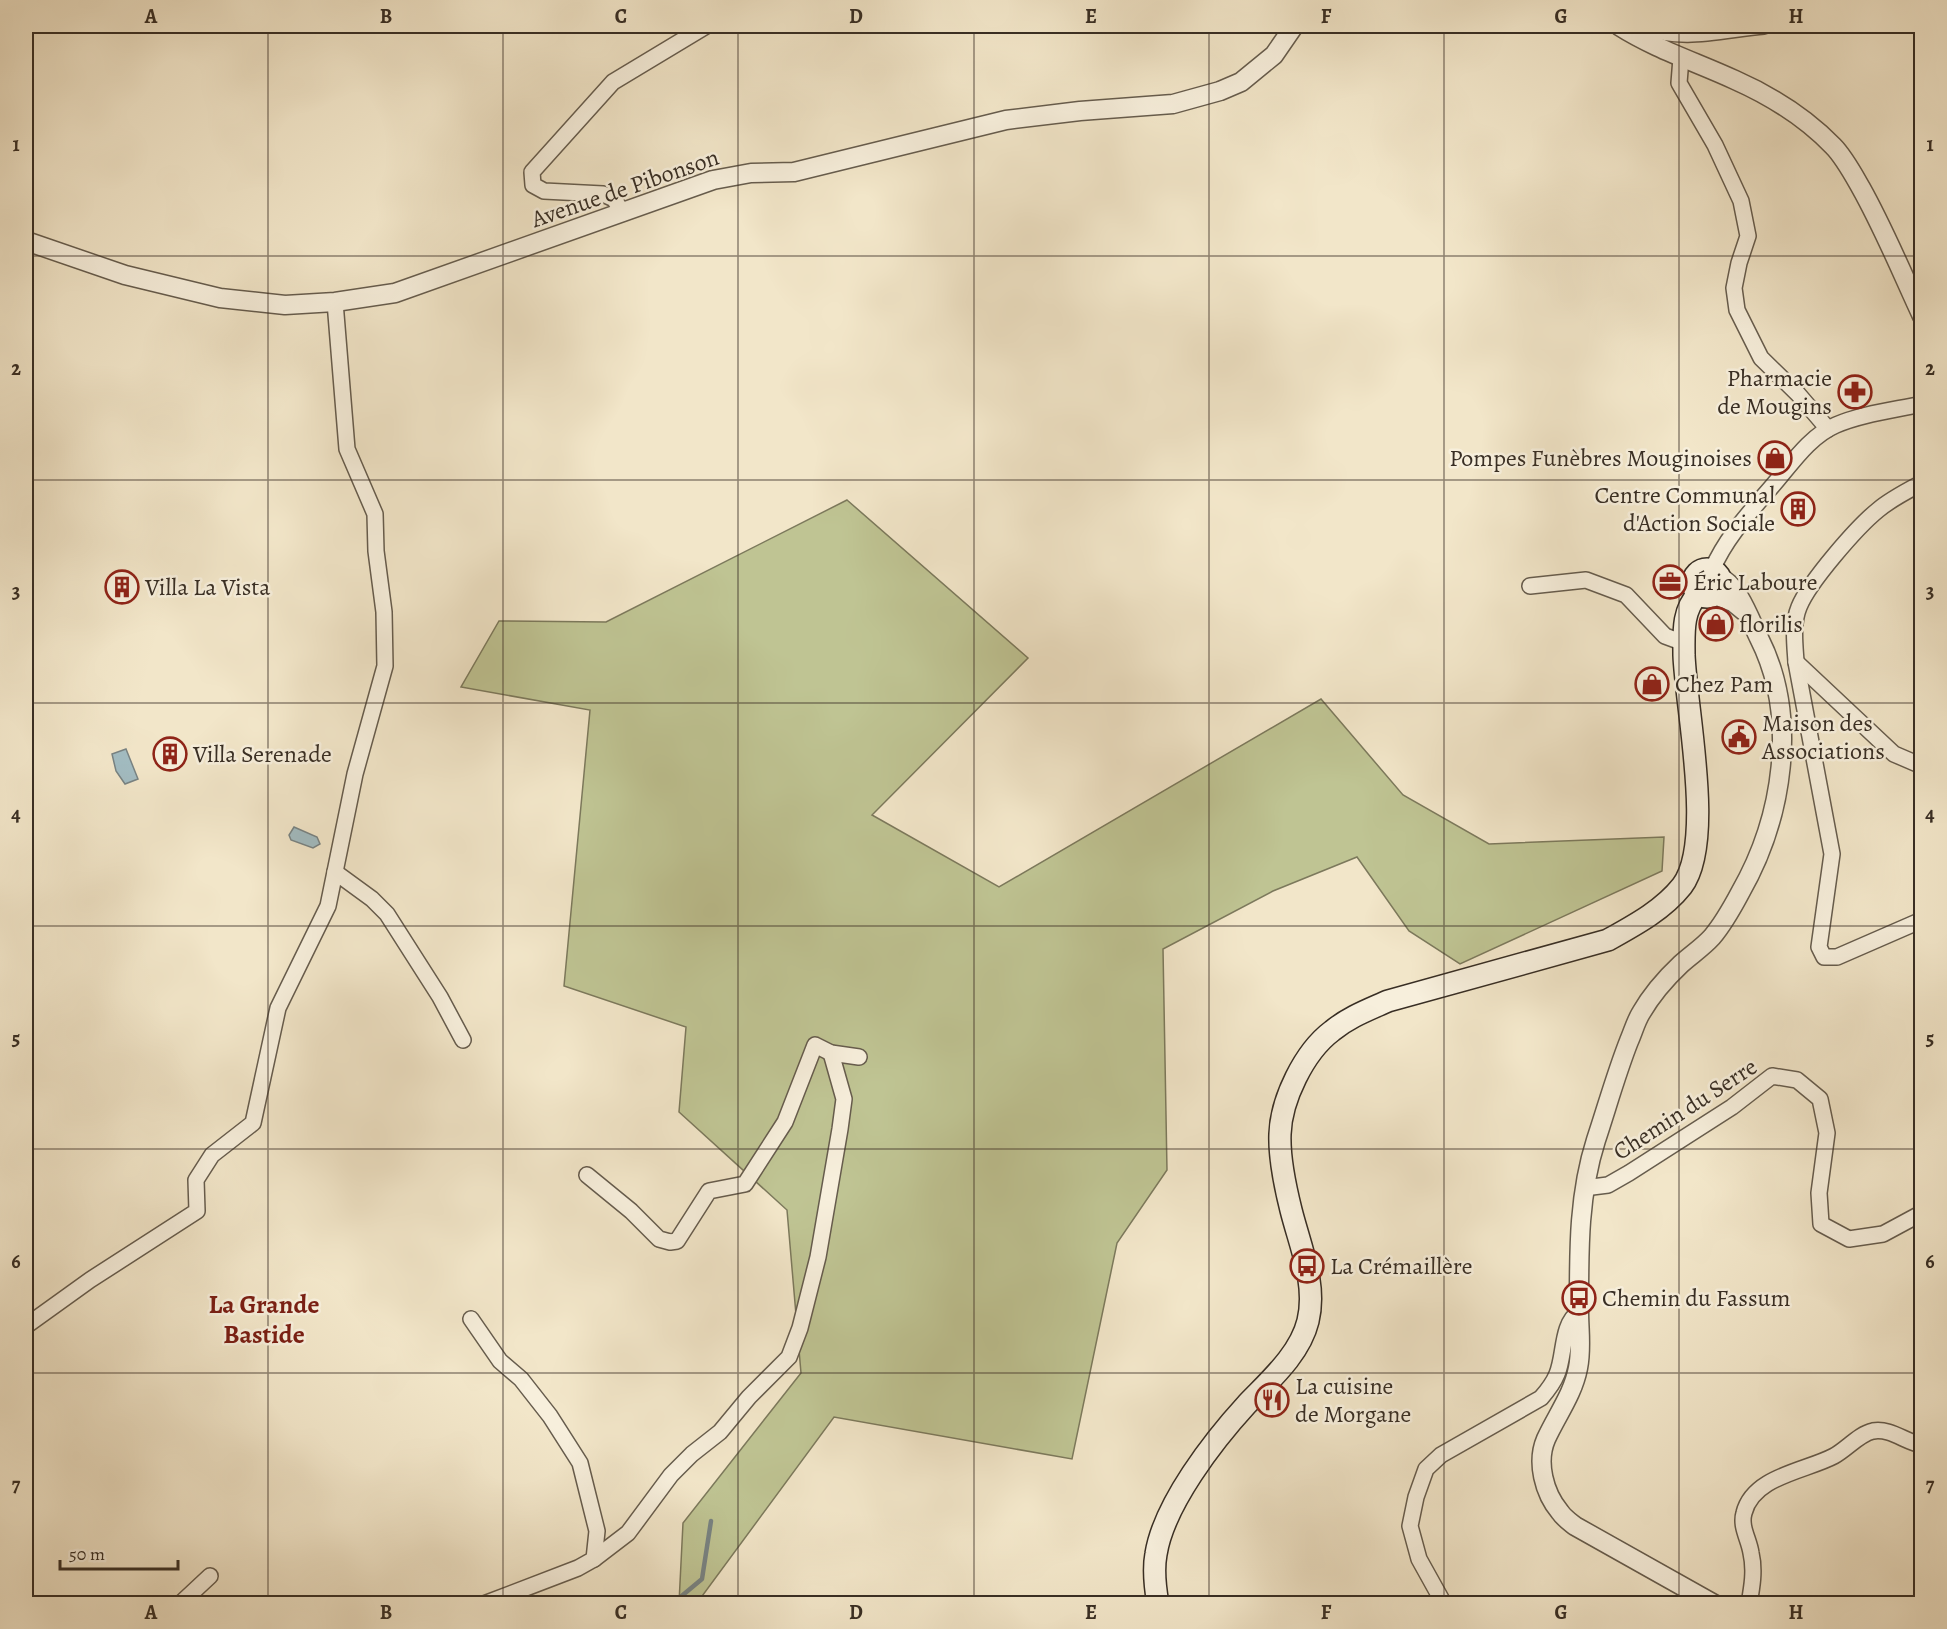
<svg xmlns="http://www.w3.org/2000/svg" width="1947" height="1629" viewBox="0 0 1947 1629" font-family="Alegreya,serif">
	<style>
		.green { fill: #bfc493; stroke: #7c795c; stroke-width: 1.5 }
		.water { fill: #a2bcc2; stroke: #788383; stroke-width: 1.5 }
		.lines { fill: none; stroke-linecap: round; stroke-linejoin: round }
		.stream { stroke: #788383; stroke-width: 4.5 }
		.minor-casing { stroke: #665c4d; stroke-width: 18 }
		.tertiary-casing { stroke: #665c4d; stroke-width: 21 }
		.secondary-casing { stroke: #382e24; stroke-width: 24 }
		.minor { stroke: #f7efdc; stroke-width: 15 }
		.tertiary { stroke: #f7efdc; stroke-width: 18 }
		.secondary { stroke: #f7efdc; stroke-width: 21 }
		.grid { fill: none; stroke: #382e24; stroke-width: 1.5; stroke-opacity: 0.55 }
		.labels { text-anchor: middle; stroke-width: 5; stroke-linejoin: round; paint-order: stroke }
		.street-label { font-size: 24px; fill: #382e24; stroke: #f7efdc }
		.poi-label { font-size: 24px; fill: #382e24; stroke: #f7efdc; text-anchor: start }
		.neighbourhood-label { font-size: 26px; font-weight: bold; fill: #7a1f14; stroke: #f7efdc }
		.neatline { fill: none; stroke: #382e24; stroke-width: 2 }
		.grid-label { font-size: 20px; text-anchor: middle; font-weight: bold; fill: #382e24 }
	</style>
	<rect width="100%" height="100%" fill="#f2e6c9"/>
	<filter id="stains"><feTurbulence type="fractalNoise" baseFrequency=".00333" numOctaves="4"/><feColorMatrix values="0 0 0 0 .2 0 0 0 0 .09 0 0 0 0 .02 0 0 0 .5 -.17"/></filter>
	<radialGradient id="worn" r=".72"><stop offset=".6" stop-color="#630" stop-opacity="0"/><stop offset="1" stop-color="#630" stop-opacity=".3"/></radialGradient>
	<!-- green -->
	<polygon class="green" points="847,500 1028,658 872,815 999,887 1321,699 1403,795 1489,844 1664,837 1662,871 1460,964 1409,931 1357,857 1273,891 1163,949 1167,1170 1117,1243 1072,1459 834,1417 697,1603 679,1603 683,1523 801,1373 787,1210 679,1112 686,1027 564,986 590,710 461,687 499,621 606,622"/>
	<!-- water -->
	<g class="water">
		<polygon points="126,749 138,779 125,784 116,771 112,754"/>
		<polygon points="294,827 317,837 320,844 313,848 291,840 289,835"/>
	</g>
	<g class="lines">
		<!-- stream -->
		<polyline class="stream" points="672,1604 702,1579 711,1521"/>
		<defs>
			<g id="minor">
				<path d="M 1645,26 C 1680,43 1726,29 1764,26"/>
				<polyline points="1918,26 1922,27"/>
				<polyline points="1681,58 1679,83 1715,145 1741,201 1748,236 1739,263 1734,288 1737,310 1761,358 1798,394 1828,429"/>
				<polyline points="623,213 614,199 603,194 544,191 533,185 532,172 613,82 706,26"/>
				<path d="M 1922,483 C 1907,491 1891,499 1878,510 C 1857,527 1809,582 1799,607 C 1792,624 1795,645 1796,662 L 1832,854 L 1819,947 L 1824,957 L 1837,957 L 1922,920"/>
				<path d="M 1712,570 C 1726,537 1751,511 1774,484 C 1792,463 1810,436 1836,425 C 1861,414 1895,410 1922,404"/>
				<polyline points="1530,586 1586,580 1626,595 1665,636 1684,643"/>
				<polyline points="1796,662 1894,754 1922,766"/>
				<polyline points="335,872 372,899 387,914 440,997 463,1040"/>
				<polyline points="587,1175 631,1211 659,1239 670,1242 677,1241 709,1191 745,1184 785,1122 815,1045 831,1053 859,1057"/>
				<polyline points="1585,1185 1592,1187 1608,1185 1629,1173 1732,1107 1772,1076 1797,1080 1820,1099 1827,1133 1819,1193 1821,1224 1849,1239 1883,1234 1922,1213"/>
				<polyline points="471,1319 500,1361 521,1379 550,1416 580,1463 597,1531 594,1559 578,1568 484,1604"/>
				<polyline points="26,1326 90,1280 197,1211 196,1180 212,1155 253,1123 278,1008 328,906 355,774 385,666 384,612 376,551 375,514 347,449 335,302"/>
				<polyline points="594,1559 628,1533 671,1475 692,1454 720,1432 749,1397 789,1357 800,1328 818,1257 840,1129 844,1099 831,1053"/>
				<polyline points="180,1604 210,1576"/>
				<path d="M 1444,1604 L 1419,1559 L 1410,1526 L 1416,1497 L 1426,1469 L 1441,1455 L 1541,1398 C 1548,1390 1553,1384 1557,1374 C 1565,1355 1561,1324 1579,1312"/>
				<path d="M 1749,1604 C 1752,1587 1755,1570 1751,1553 C 1749,1539 1740,1527 1744,1513 C 1753,1476 1806,1471 1834,1456 C 1847,1449 1859,1434 1873,1431 C 1891,1428 1905,1442 1922,1445"/>
			</g>
			<g id="tertiary">
				<path d="M 1619,26 C 1655,49 1696,62 1735,80 C 1771,96 1805,117 1833,146 C 1844,157 1853,174 1861,188 C 1884,229 1902,273 1922,316"/>
				<polyline points="26,241 125,275 220,298 285,305 335,302 395,293 713,180 751,173 794,172 1006,120 1080,111 1173,104 1220,91 1241,82 1274,55 1294,26"/>
				<polyline points="1715,595 1733,602 1744,611"/>
				<path d="M 1714,1604 L 1575,1526 C 1570,1522 1564,1518 1560,1512 C 1544,1493 1536,1462 1546,1439 C 1557,1415 1573,1394 1578,1368 C 1582,1349 1579,1330 1579,1311 C 1579,1253 1578,1196 1596,1140 C 1607,1107 1616,1074 1629,1041 C 1633,1032 1636,1021 1641,1013 C 1652,994 1665,979 1681,964 C 1691,955 1703,947 1712,937 C 1723,924 1732,908 1740,893 C 1783,818 1799,717 1759,638 C 1751,622 1738,584 1720,578"/>
			</g>
			<g id="secondary">
				<circle cx="1707" cy="583" r="14"/>
				<path d="M 1158,1604 C 1155,1587 1153,1570 1156,1554 C 1164,1504 1214,1440 1247,1404 C 1270,1380 1300,1354 1308,1321 C 1317,1284 1300,1246 1291,1210 C 1285,1186 1279,1159 1280,1134 C 1281,1100 1304,1052 1332,1031 C 1349,1017 1368,1010 1388,1001 L 1608,940 C 1635,925 1663,910 1682,886 C 1715,842 1686,710 1684,655 C 1684,633 1682,611 1698,594"/>
			</g>
		</defs>
		<!-- minor casing -->
		<use href="#minor" class="minor-casing"/>
		<!-- tertiary casing -->
		<use href="#tertiary" class="tertiary-casing"/>
		<!-- secondary casing -->
		<use href="#secondary" class="secondary-casing"/>
		<!-- minor -->
		<use href="#minor" class="minor"/>
		<!-- tertiary -->
		<use href="#tertiary" class="tertiary"/>
		<!-- secondary -->
		<use href="#secondary" class="secondary"/>
	</g>
	<!-- grid -->
	<path class="grid" d="M 268,26 L 268,1604M 503,26 L 503,1604M 738,26 L 738,1604M 974,26 L 974,1604M 1209,26 L 1209,1604M 1444,26 L 1444,1604M 1679,26 L 1679,1604M 26,256 L 1922,256M 26,480 L 1922,480M 26,703 L 1922,703M 26,926 L 1922,926M 26,1149 L 1922,1149M 26,1373 L 1922,1373"/>
	<!-- icons -->
	<defs>
		<symbol id="pharmacy-ring" viewBox="-11 -11 22 22"><circle r="9.5" fill="#f7efdc" stroke="#8f2418" stroke-width="1.5"/><path d="M-2-6h4v4h4v4h-4v4h-4v-4h-4v-4h4Z" fill="#8f2418"/></symbol>
		<symbol id="shop-ring" viewBox="-11 -11 22 22"><circle r="9.5" fill="#f7efdc" stroke="#8f2418" stroke-width="1.5"/><path d="M-5-2.5h2.3a2.7 3.5 0 0 1 5.4 0H5L5.5 6h-11ZM-1.5-2.5h3a1.5 2.3 0 0 0-3 0Z" fill="#8f2418"/></symbol>
		<symbol id="building-ring" viewBox="-11 -11 22 22"><circle r="9.5" fill="#f7efdc" stroke="#8f2418" stroke-width="1.5"/><path d="M-4-6H4V6H1V3H-1V6H-4ZM-2.5-4.3h1.7v1.8h-1.7ZM.8-4.3h1.7v1.8H.8ZM-2.5-1h1.7V.8h-1.7ZM.8-1h1.7V.8H.8Z" fill="#8f2418"/></symbol>
		<symbol id="office-ring" viewBox="-11 -11 22 22"><circle r="9.5" fill="#f7efdc" stroke="#8f2418" stroke-width="1.5"/><path d="M-6-3h4V-5.5h4V-3h4V5H-6ZM-1-4.5V-3h2v-1.5ZM-6 0V1H6V0Z" fill="#8f2418"/></symbol>
		<symbol id="civic-ring" viewBox="-11 -11 22 22"><circle r="9.5" fill="#f7efdc" stroke="#8f2418" stroke-width="1.5"/><path d="M-.6-6.5H3V-4.5H.6V-3L4-1V1h2V6H-6V1h2V-1L-.6-3ZM-1.2 2.5V6h2.4V2.5Z" fill="#8f2418"/></symbol>
		<symbol id="bus-ring" viewBox="-11 -11 22 22"><circle r="9.5" fill="#f7efdc" stroke="#8f2418" stroke-width="1.5"/><path d="M-5-6H5V4H4V6H2V4H-2V6H-4V4H-5ZM-3.5-4V0h7V-4ZM-3.5 1.2v1.5H-2V1.2ZM2 1.2v1.5H3.5V1.2Z" fill="#8f2418"/></symbol>
		<symbol id="restaurant-ring" viewBox="-11 -11 22 22"><circle r="9.5" fill="#f7efdc" stroke="#8f2418" stroke-width="1.5"/><path d="M-5-6h1v4h1v-4h1v4h1v-4h1v5L-1.5 .5V6h-2V.5L-5-1ZM5-6V6H3V1.5H1.5Q1.5-4 5-6Z" fill="#8f2418"/></symbol>
	</defs>
	<g fill-rule="evenodd">
		<use href="#pharmacy-ring" x="1836" y="373" width="38" height="38"/>
		<use href="#shop-ring" x="1756" y="439" width="38" height="38"/>
		<use href="#building-ring" x="1779" y="490" width="38" height="38"/>
		<use href="#office-ring" x="1651" y="563" width="38" height="38"/>
		<use href="#building-ring" x="103" y="568" width="38" height="38"/>
		<use href="#shop-ring" x="1697" y="605" width="38" height="38"/>
		<use href="#shop-ring" x="1633" y="665" width="38" height="38"/>
		<use href="#civic-ring" x="1720" y="718" width="38" height="38"/>
		<use href="#building-ring" x="151" y="735" width="38" height="38"/>
		<use href="#bus-ring" x="1288" y="1247" width="38" height="38"/>
		<use href="#bus-ring" x="1560" y="1279" width="38" height="38"/>
		<use href="#restaurant-ring" x="1253" y="1381" width="38" height="38"/>
	</g>
	<g class="labels">
		<!-- street labels -->
		<g class="street-label">
			<text transform="translate(625 188) rotate(-19)" y="8">Avenue de Pibonson</text>
			<text transform="translate(1685 1109) rotate(-33)" y="8">Chemin du Serre</text>
		</g>
		<!-- poi labels -->
		<g class="poi-label">
			<text x="1832" y="386" text-anchor="end">Pharmacie<tspan x="1832" dy="28">de Mougins</tspan></text>
			<text x="1752" y="466" text-anchor="end">Pompes Funèbres Mouginoises</text>
			<text x="1775" y="503" text-anchor="end">Centre Communal<tspan x="1775" dy="28">d'Action Sociale</tspan></text>
			<text x="1693" y="590">Éric Laboure</text>
			<text x="145" y="595">Villa La Vista</text>
			<text x="1739" y="632">florilis</text>
			<text x="1675" y="692">Chez Pam</text>
			<text x="1762" y="731">Maison des<tspan x="1762" dy="28">Associations</tspan></text>
			<text x="193" y="762">Villa Serenade</text>
			<text x="1330" y="1274">La Crémaillère</text>
			<text x="1602" y="1306">Chemin du Fassum</text>
			<text x="1295" y="1394">La cuisine<tspan x="1295" dy="28">de Morgane</tspan></text>
		</g>
		<!-- neighbourhood labels -->
		<g class="neighbourhood-label">
			<text x="264" y="1313">La Grande<tspan x="264" dy="30">Bastide</tspan></text>
		</g>
	</g>
	<!-- margin -->
	<rect width="1947" height="1629" fill="none" stroke="#f2e6c9" stroke-width="66"/>
	<!-- scale -->
	<path d="M60 1560v9h118v-9" fill="none" stroke="#382e24" stroke-width="3"/>
	<text x="69" y="1560" font-size="18" fill="#382e24" stroke="#f7efdc" stroke-width="4.5" paint-order="stroke">50 m</text>
	<rect x="33" y="33" width="1881" height="1563" class="neatline"/>
	<g class="grid-label">
		<text x="151" y="23">A</text>
		<text x="386" y="23">B</text>
		<text x="621" y="23">C</text>
		<text x="856" y="23">D</text>
		<text x="1091" y="23">E</text>
		<text x="1326" y="23">F</text>
		<text x="1561" y="23">G</text>
		<text x="1796" y="23">H</text>
		<text x="16" y="151">1</text>
		<text x="1930" y="151">1</text>
		<text x="16" y="375">2</text>
		<text x="1930" y="375">2</text>
		<text x="16" y="598">3</text>
		<text x="1930" y="598">3</text>
		<text x="16" y="821">4</text>
		<text x="1930" y="821">4</text>
		<text x="16" y="1045">5</text>
		<text x="1930" y="1045">5</text>
		<text x="16" y="1268">6</text>
		<text x="1930" y="1268">6</text>
		<text x="16" y="1491">7</text>
		<text x="1930" y="1491">7</text>
		<text x="151" y="1619">A</text>
		<text x="386" y="1619">B</text>
		<text x="621" y="1619">C</text>
		<text x="856" y="1619">D</text>
		<text x="1091" y="1619">E</text>
		<text x="1326" y="1619">F</text>
		<text x="1561" y="1619">G</text>
		<text x="1796" y="1619">H</text>
	</g>
	<rect width="100%" height="100%" filter="url(#stains)"/>
	<rect width="100%" height="100%" fill="url(#worn)"/>
</svg>
